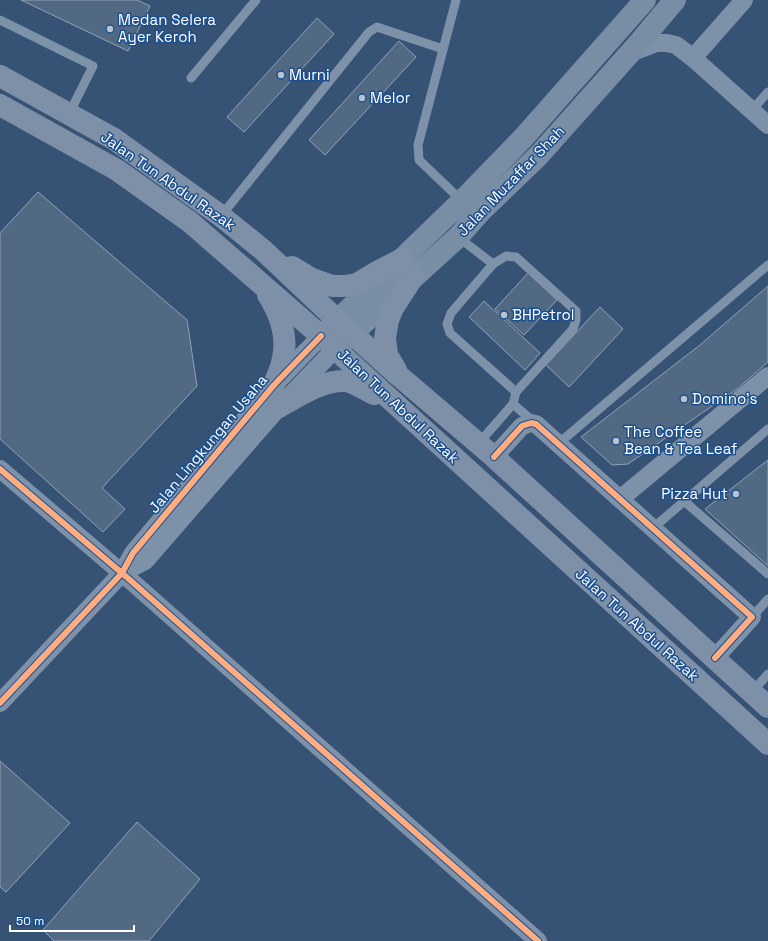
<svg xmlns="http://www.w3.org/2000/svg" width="768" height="941" viewBox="0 0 768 941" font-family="'Space Grotesk',sans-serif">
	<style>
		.building { fill: #526984; stroke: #92a2b6 }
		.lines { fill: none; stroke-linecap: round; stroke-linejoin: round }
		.service { stroke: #7d92a8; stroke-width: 9 }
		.minor { stroke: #7d92a8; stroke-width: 18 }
		.secondary { stroke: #798da4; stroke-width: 22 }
		.trunk { stroke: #7e90a7; stroke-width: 22 }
		.cycleway-casing { stroke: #1b4f8f; stroke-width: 8 }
		.cycleway { stroke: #ffac80; stroke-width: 6 }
		.poi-dot { fill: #b9c2ce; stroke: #1b4f8f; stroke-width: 1.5 }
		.labels { text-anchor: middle; stroke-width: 3; stroke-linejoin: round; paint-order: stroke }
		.poi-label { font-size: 15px; fill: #fff; stroke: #1b4f8f; text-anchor: start }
		.street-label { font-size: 15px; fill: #fff; stroke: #1b4f8f }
	</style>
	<rect width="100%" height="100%" fill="#365274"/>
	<!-- building -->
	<g class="building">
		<polygon points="21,0 137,0 150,6 128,51"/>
		<polygon points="317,18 334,34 244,132 227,117"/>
		<polygon points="399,41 416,57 325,155 309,140"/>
		<polygon points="38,192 187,320 197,386 102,488 125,509 103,532 0,439 0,233"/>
		<polygon points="528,273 557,300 524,335 495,309"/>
		<polygon points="768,286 768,362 737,389 628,464 612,465 581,437 700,345"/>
		<polygon points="484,301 540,353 525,370 469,317"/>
		<polygon points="600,307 623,329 569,387 546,365"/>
		<polygon points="768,460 768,566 705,509"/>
		<polygon points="0,761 70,823 6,892 0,887"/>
		<polygon points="137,822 200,879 149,941 54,941 43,930"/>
	</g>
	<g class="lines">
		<!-- service -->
		<g class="service">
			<polyline points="456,0 418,145 419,160 462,201"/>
			<polyline points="0,20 93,66 69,114"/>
			<polyline points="191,78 256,0"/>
			<polyline points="752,110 768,92"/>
			<polyline points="221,216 369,32 377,27 443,49"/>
			<polyline points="458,237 493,264 451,313 447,324 450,333 516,392 513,404 478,444"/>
			<polyline points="493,264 506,256 516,257 576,311 576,320 573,329 516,392"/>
			<polyline points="513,404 535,423"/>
			<polyline points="558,444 768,265"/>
			<polyline points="684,501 768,574"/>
			<polyline points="653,528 768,429"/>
			<polyline points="752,617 768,599"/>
			<polyline points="752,692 768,674"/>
		</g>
		<!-- minor -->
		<g class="minor">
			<polyline points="630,53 656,43 667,43 676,45 693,58 768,125"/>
			<polyline points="693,58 744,0"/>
			<polyline points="494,457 522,426 531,423 536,424 752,617 715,658"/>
			<polyline points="0,469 130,580 538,941"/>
			<polyline points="620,499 768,376"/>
			<polyline points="122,573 145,561 279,407 335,349"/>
			<polyline points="0,703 122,573 133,553 274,385 321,336"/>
		</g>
		<!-- secondary -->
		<g class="secondary">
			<polyline points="323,334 402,259 462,201 524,137 645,0"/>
			<polyline points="335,349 458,237 481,211 539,155 638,44 675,0"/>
		</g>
		<!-- trunk -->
		<g class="trunk">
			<polyline points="0,76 114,139 221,216 263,250 337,320 398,375 494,457 768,707"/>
			<polyline points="0,105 117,170 190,222 321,336 768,744"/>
			<polyline points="292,267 310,278 332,286 344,286 357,284 377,272 402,259"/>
			<path d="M 268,295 C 280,314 288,335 283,358 C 282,367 277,376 274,385"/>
			<polyline points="396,370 387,355 385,338 388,320 393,308 413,277"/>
			<path d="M 279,407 C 299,396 322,380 346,381 C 352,382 368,391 374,394"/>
		</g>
		<defs>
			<g id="cycleway">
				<polyline points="494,457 522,426 531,423 536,424 752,617 715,658"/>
				<polyline points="0,469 130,580 538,941"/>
				<polyline points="0,703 122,573 133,553 274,385 321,336"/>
			</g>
		</defs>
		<!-- cycleway casing -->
		<use href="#cycleway" class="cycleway-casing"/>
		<!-- cycleway -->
		<use href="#cycleway" class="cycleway"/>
	</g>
	<!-- markers -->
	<g class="poi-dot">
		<circle cx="110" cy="29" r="4"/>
		<circle cx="281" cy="75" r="4"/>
		<circle cx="362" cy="98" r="4"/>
		<circle cx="504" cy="315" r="4"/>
		<circle cx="684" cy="399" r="4"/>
		<circle cx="616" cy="441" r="4"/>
		<circle cx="736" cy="494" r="4"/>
	</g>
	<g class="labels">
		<!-- poi labels -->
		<g class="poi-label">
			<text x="118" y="25">Medan Selera<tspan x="118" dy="17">Ayer Keroh</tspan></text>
			<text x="289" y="80">Murni</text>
			<text x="370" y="103">Melor</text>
			<text x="512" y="320">BHPetrol</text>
			<text x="692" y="404">Domino's</text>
			<text x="624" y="437">The Coffee<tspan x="624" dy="17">Bean &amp; Tea Leaf</tspan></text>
			<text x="728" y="499" text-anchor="end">Pizza Hut</text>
		</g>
		<!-- street labels -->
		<g class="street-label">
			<text transform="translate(168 181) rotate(35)" y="5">Jalan Tun Abdul Razak</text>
			<text transform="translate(511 181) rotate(-46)" y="5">Jalan Muzaffar Shah</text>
			<text transform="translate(398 406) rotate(43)" y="5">Jalan Tun Abdul Razak</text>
			<text transform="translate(208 444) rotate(-50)" y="5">Jalan Lingkungan Usaha</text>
			<text transform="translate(637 625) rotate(42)" y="5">Jalan Tun Abdul Razak</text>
		</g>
	</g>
	<!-- scale -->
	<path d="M10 925v6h124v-6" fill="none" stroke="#ffffff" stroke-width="2"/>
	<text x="16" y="925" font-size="12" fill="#ffffff" stroke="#1b4f8f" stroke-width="3" paint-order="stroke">50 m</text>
</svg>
